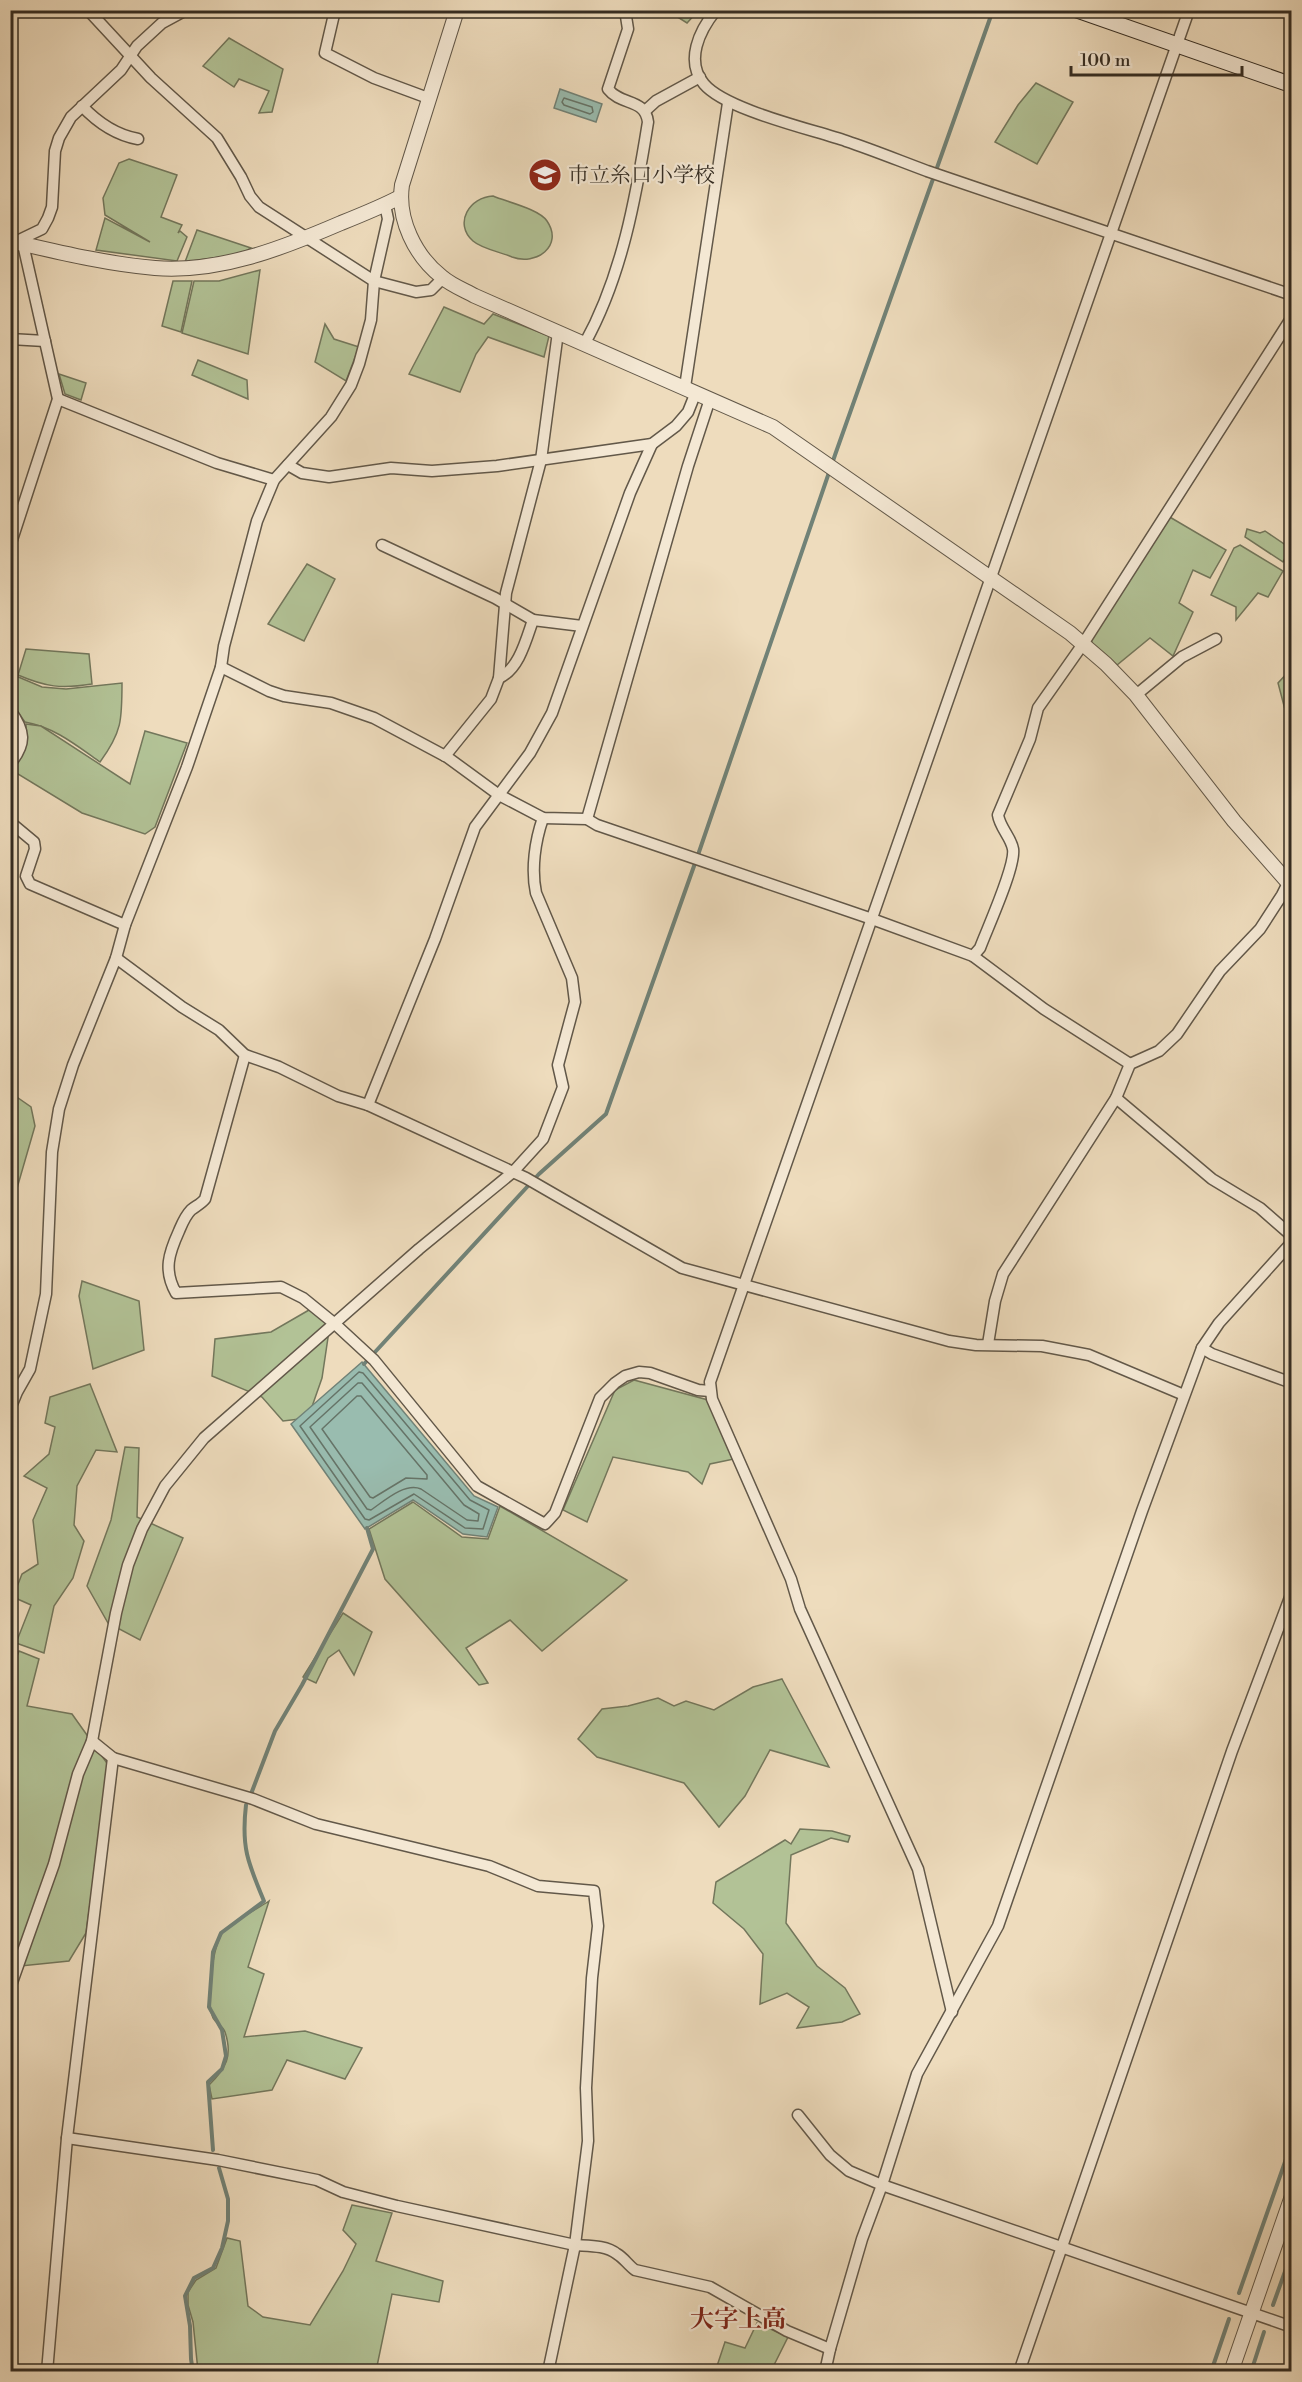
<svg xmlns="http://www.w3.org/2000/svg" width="1302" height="2382" viewBox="0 0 1302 2382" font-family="'Libre Bodoni','Noto Serif JP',serif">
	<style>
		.green { fill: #b2c296; stroke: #73775c; stroke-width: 1.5 }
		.water { fill: #99bcaf; stroke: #718277; stroke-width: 1.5 }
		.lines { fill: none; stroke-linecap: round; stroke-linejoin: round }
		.shore { stroke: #667468; stroke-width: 1.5 }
		.stream { stroke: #718277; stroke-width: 4 }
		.minor-casing { stroke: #625849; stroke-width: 13 }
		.tertiary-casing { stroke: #625849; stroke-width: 16 }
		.secondary-casing { stroke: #342c22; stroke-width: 17 }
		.minor { stroke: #f4e8d4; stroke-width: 10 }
		.tertiary { stroke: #f4e8d4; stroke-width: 14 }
		.secondary { stroke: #f4e8d4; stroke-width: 15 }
		.labels { text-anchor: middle; stroke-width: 4.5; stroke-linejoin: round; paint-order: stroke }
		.poi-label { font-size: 21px; fill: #342c22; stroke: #f4e8d4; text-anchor: start }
		.quarter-label { font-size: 24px; font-weight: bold; fill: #7a1f14; stroke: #f4e8d4 }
	</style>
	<rect width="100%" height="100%" fill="#eedcbd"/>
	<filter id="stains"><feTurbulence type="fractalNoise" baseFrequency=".00333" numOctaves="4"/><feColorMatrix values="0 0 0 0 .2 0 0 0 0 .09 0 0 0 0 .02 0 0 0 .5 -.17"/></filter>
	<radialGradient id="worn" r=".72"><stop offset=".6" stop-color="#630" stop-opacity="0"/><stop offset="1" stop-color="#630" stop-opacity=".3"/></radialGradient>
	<!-- green -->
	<g class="green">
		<polygon points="668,11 698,11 687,23"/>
		<polygon points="229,38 283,69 272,112 259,113 269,91 239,79 234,87 203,66"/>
		<polygon points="1036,83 1073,102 1037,164 995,142 1018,105"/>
		<polygon points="129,159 177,175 161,217 182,225 178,233 180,231 187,237 177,261 96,250 105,218 150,242 105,215 103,198 119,163"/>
		<path d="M 493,196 C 507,202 539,209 547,221 C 564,246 536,266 512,257 C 501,252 482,249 473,241 C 453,223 470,197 493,196 Z"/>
		<polygon points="197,230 251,248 241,254 185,262"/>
		<polygon points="260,270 248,354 182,333 194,281 219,281"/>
		<polygon points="173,281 192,281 181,332 162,326"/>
		<polygon points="444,307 484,324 493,314 549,336 544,357 488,337 476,354 460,392 409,374"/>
		<polygon points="325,324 334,339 359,347 346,381 315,362"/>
		<polygon points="198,360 247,380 248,399 192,375"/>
		<polygon points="59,374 86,383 81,400 65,394"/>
		<polygon points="1168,516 1226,550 1210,578 1193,570 1179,603 1193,612 1173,656 1150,638 1117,665 1092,643 1091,638"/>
		<polygon points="1247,529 1260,533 1265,531 1290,548 1283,562 1245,537"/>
		<polygon points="1240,545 1283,571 1268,597 1258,593 1236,620 1236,607 1211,595 1234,548"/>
		<polygon points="307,564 335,579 304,641 268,624"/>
		<path d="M 26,649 L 89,654 L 92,684 C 61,689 46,687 18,675 Z"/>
		<polygon points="1291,669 1291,723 1288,721 1278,683"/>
		<path d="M 16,676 L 42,687 L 66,689 L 122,683 C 122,720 122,732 100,762 C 76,745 54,727 25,722 C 11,702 7,699 16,676 Z"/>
		<polygon points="26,724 41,726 130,784 145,731 187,743 155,827 145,834 82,813 13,771 26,741"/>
		<polygon points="11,1093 31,1107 35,1126 11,1209"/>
		<polygon points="82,1281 139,1301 144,1350 93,1369 79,1296"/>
		<polygon points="309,1310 330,1324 322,1378 308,1418 283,1421 262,1397 212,1376 215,1339 271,1332"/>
		<polygon points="634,1380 708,1400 734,1459 710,1464 702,1484 688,1472 613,1457 587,1522 563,1510 615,1390"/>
		<polygon points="90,1384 117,1452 96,1450 77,1486 74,1525 84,1541 73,1578 54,1606 44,1653 16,1643 31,1605 13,1597 22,1574 38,1564 33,1520 47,1488 24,1476 49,1454 55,1427 45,1423 50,1397"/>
		<polygon points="125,1447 139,1448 137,1517 183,1538 140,1640 108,1623 87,1586 111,1520"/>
		<polygon points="413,1502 462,1537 488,1539 500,1506 627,1580 542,1651 510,1620 466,1648 488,1683 479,1685 385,1579 369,1529"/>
		<polygon points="343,1613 372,1632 354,1675 339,1650 328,1658 316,1683 303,1677"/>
		<polygon points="19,1651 39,1659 27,1706 72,1714 109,1766 86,1933 69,1961 11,1967 10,1675"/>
		<polygon points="782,1679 829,1767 770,1750 745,1796 719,1827 684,1783 597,1757 578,1739 602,1709 628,1706 658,1698 674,1706 686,1701 714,1710 753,1687"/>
		<polygon points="800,1829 832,1831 850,1836 848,1842 831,1838 791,1855 786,1923 817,1966 845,1988 860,2014 842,2022 797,2028 809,2007 787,1993 760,2004 763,1954 744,1929 713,1903 716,1882 785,1840 791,1844"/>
		<path d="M 269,1901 L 248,1967 L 264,1974 L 244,2037 L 305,2031 L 362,2048 L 345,2079 L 287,2060 L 272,2090 L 212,2099 L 209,2085 C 226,2068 233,2056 225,2032 C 223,2026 216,2024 213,2018 C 206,2002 212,1947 223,1932 C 229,1924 259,1908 269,1901 Z"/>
		<polygon points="352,2205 392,2213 376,2261 443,2281 439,2302 392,2294 376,2371 198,2371 193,2322 188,2305 188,2292 196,2280 216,2268 227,2238 240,2241 248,2306 263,2317 310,2325 343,2271 356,2244 343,2230"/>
		<polygon points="757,2323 788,2337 771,2371 715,2372 725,2342 745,2348"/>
	</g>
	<!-- water -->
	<g class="water">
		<polygon points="560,89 602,104 596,122 554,108"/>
		<polygon points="362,1362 474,1496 498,1507 487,1537 463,1534 413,1500 365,1529 291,1424"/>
	</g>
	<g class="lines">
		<!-- shore -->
		<g class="shore">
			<polygon points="564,98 592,107 593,112 590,114 564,105 562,102"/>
			<polygon points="359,1372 363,1373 470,1500 489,1510 483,1529 465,1528 414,1494 369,1520 365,1519 300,1426"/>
			<path d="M 358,1383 L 362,1383 L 464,1505 L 479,1514 L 478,1521 L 467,1520 L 421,1489 C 405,1482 384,1501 371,1510 L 367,1509 L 310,1427 Z"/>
			<polygon points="361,1396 427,1475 427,1479 406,1478 373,1498 370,1497 322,1429 357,1396"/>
		</g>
		<!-- stream -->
		<g class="stream">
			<polyline points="364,1364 539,1174 606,1114 699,852 835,455 993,10"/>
			<polyline points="251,1794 275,1731 302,1685 373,1549 367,1528"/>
			<path d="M 213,2150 L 208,2082 L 222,2069 L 226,2056 L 222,2030 L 209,2007 L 213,1952 L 221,1933 L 264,1901 C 248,1863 241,1847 246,1805"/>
			<polyline points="1239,2293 1292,2142"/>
			<polyline points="1273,2305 1292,2252"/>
			<polyline points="193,2372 191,2359 190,2326 185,2296 194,2278 213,2268 222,2248 228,2221 228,2199 219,2168"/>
			<polyline points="1211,2372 1229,2319"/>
			<polyline points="1251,2372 1264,2332"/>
		</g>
		<defs>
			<g id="minor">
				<polyline points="88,10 151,78 217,138 241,177 250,196 259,207 374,281 416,292 431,290 443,278"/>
				<polyline points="335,10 325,53 374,78 428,98"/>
				<path d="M 716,10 C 699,31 685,61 704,84 C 726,110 811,129 846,141 C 873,150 900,161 927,171 C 1048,213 1170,253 1292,295"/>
				<path d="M 82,106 C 98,123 116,135 138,139"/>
				<polyline points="645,111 656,101 700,77"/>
				<polyline points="15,242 42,229 48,218 52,207 55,151 59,138 71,117 121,70 137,46 162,23 186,10"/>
				<polyline points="10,339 45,341"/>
				<path d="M 585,343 C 622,276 636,197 648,122 C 645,98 621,106 608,89 L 628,29 L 625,10"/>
				<polyline points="685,387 728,103"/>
				<polyline points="58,399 217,463 274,480"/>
				<polyline points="288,465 302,473 329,477 391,468 432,471 497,466 652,444 676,426 688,412 696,392"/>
				<polyline points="382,545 495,598 533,620 582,626"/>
				<polyline points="10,546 58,399 23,244"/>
				<polyline points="221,667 269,691 284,696 331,703 374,718 447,757 499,795 543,818 587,819 597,825 872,919 973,956 1044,1009 1130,1064"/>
				<path d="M 499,678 C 519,669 526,640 533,620"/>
				<polyline points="1136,695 1182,657 1216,639"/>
				<path d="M 10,710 C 25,731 27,743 10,764"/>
				<polyline points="445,756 491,699 499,678 506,593 541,460 558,332"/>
				<polyline points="587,819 688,466 710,399"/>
				<polyline points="10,822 34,842 35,849 26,876 30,884 125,925"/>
				<path d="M 973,956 L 980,948 C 987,929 1016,866 1013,849 C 1011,837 1000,828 998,815 L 1030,739 L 1038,708 L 1083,644 L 1292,317"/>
				<polyline points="116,958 182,1007 219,1030 245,1055 279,1067 338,1096 368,1105 526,1178 682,1268 949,1341 976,1345 1042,1346 1089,1355 1184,1395"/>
				<path d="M 245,1055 L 205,1199 C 201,1204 196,1206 191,1210 C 185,1216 182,1224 179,1231 C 169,1253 163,1270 176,1293 L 281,1287 L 303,1298 L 335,1324 L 374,1360 L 477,1486 L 545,1524 L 555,1513 L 600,1398 L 615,1383 L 625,1376 L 639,1372 L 650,1373 L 698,1390 L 710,1391"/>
				<polyline points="1116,1098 1212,1179 1260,1208 1292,1236"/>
				<polyline points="368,1105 435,939 475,827 530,753 552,713 630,493 652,444"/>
				<polyline points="988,1344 995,1301 1003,1274 1116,1098 1130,1064 1159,1051 1177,1034 1220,971 1260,929 1282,895 1292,875"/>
				<polyline points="1202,1348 1212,1354 1292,1383"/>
				<polyline points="10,1409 17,1392 30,1369 46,1294 52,1152 59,1109 73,1065 116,958 125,925 187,767 221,667 224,646 257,521 274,480 331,417 351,385 359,364 371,320 374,281 388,219 385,205"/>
				<polyline points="92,1741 113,1758 253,1799 316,1824 489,1866 538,1886 594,1891 598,1926 592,1978 586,2088 588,2141 575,2245 548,2372"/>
				<path d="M 10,1988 L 54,1864 L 78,1774 L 92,1741 L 116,1613 L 128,1565 L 142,1529 L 165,1486 L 204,1438 L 419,1249 L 513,1172 L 543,1139 L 563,1087 L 558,1065 L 575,1002 L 572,978 L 536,893 C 531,869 535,841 543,818"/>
				<polyline points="952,2012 918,1869 800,1609 791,1579 712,1399 710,1382 1189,10"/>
				<polyline points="798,2115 830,2155 849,2171 882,2185 1292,2327"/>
				<path d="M 67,2138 L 218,2160 L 317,2180 L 343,2192 L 397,2206 L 575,2245 C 588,2246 606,2245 617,2254 C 624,2258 628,2265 635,2270 L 710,2287 L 787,2331 L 830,2349"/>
				<polyline points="47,2372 67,2138 113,1758"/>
				<polyline points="825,2372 830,2349 862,2239 882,2185 917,2074 998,1926 1142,1511 1202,1348 1219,1323 1292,1242"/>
				<polyline points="1019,2372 1232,1751 1292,1592"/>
			</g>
			<g id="tertiary">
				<path d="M 457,10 L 402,185 C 397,219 415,256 442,277 C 451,285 464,290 475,296 L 773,427 L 1070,633 L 1106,664 L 1136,695 L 1234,821 L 1292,887"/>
				<path d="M 10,241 C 58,252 107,264 155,268 C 220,273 283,248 341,223 C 361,215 381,207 400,197"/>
				<polyline points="1231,2372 1292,2196"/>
			</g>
			<polyline id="secondary" points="1077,10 1292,85"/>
		</defs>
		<!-- minor casing -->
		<use href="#minor" class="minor-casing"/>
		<!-- tertiary casing -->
		<use href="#tertiary" class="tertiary-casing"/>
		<!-- secondary casing -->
		<use href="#secondary" class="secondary-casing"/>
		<!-- minor -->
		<use href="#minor" class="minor"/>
		<!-- tertiary -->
		<use href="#tertiary" class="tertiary"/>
		<!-- secondary -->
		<use href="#secondary" class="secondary"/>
	</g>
	<!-- icons -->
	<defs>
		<symbol id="school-disc" viewBox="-11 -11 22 22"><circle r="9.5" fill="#8f2418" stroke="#f4e8d4"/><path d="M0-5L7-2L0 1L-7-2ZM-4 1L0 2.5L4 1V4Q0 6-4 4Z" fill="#fff"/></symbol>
	</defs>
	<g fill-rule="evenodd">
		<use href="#school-disc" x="526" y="156" width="38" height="38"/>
	</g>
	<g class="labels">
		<!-- poi labels -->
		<g class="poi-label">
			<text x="568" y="182">市立糸口小学校</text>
		</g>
		<!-- quarter labels -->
		<g class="quarter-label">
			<text x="738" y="2327">大字上高</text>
		</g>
	</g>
	<!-- margin -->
	<rect width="1302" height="2382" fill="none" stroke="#eedcbd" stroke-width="36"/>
	<rect x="12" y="12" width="1278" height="2358" fill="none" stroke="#342c22" stroke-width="3"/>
	<rect x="18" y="18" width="1266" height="2346" fill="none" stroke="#342c22" stroke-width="1.5"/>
	<!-- scale -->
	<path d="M1071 66v9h171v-9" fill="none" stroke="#342c22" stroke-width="3"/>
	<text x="1080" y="66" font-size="18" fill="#342c22" stroke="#f4e8d4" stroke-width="4.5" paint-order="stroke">100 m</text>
	<rect width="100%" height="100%" filter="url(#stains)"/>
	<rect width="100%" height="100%" fill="url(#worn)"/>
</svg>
